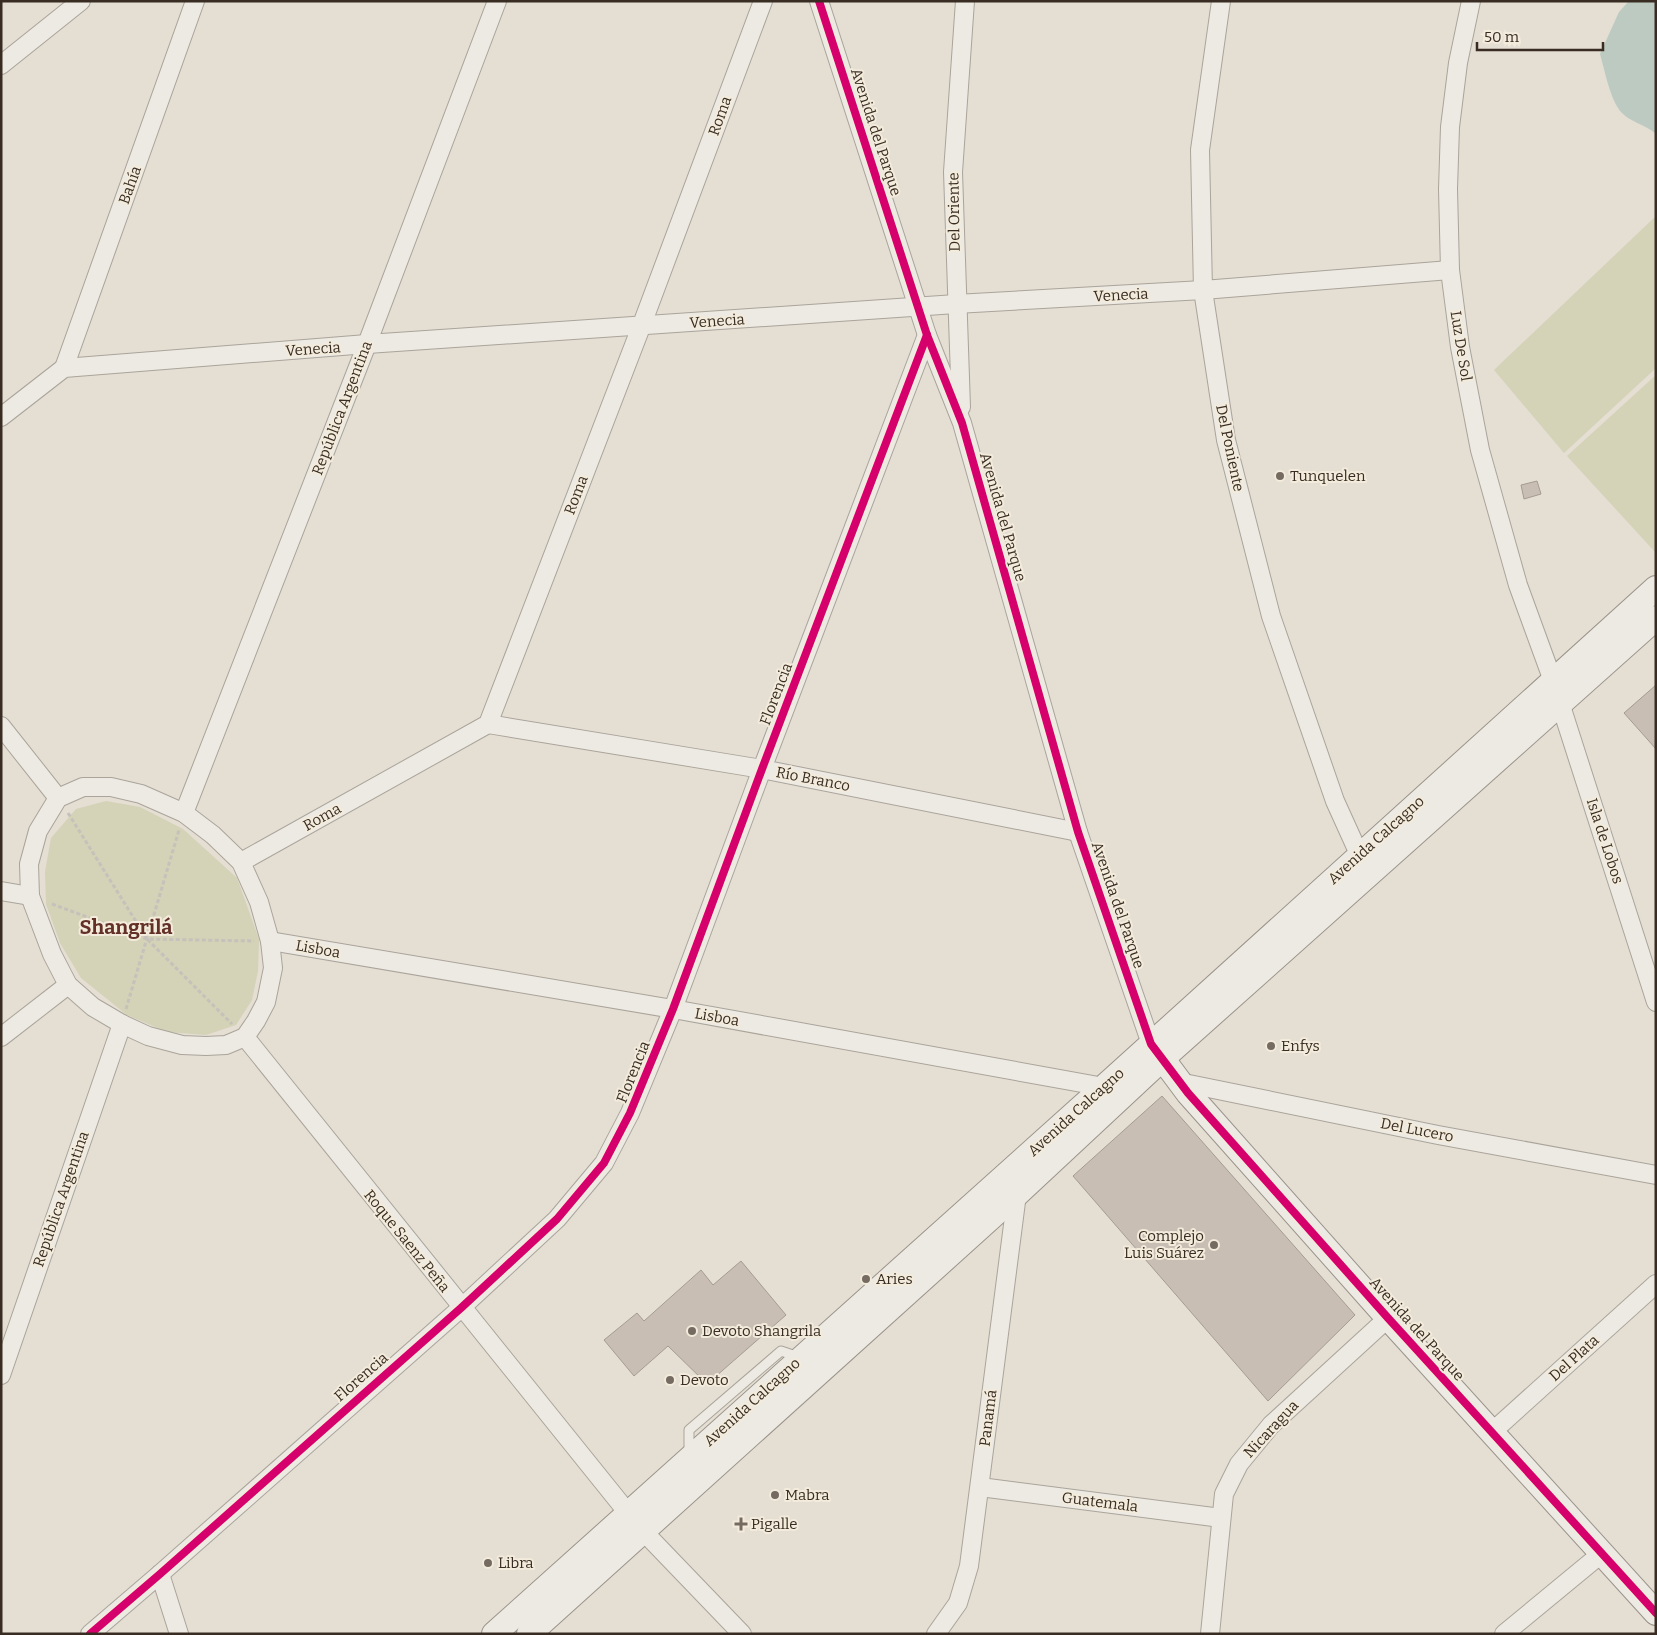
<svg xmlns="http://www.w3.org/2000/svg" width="1657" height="1635" viewBox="0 0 1657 1635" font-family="Bitter,serif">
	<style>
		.green { fill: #d4d2b7 }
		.water { fill: #bccac1 }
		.building { fill: #c8beb4; stroke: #a59b92 }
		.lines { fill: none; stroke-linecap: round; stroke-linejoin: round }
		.lane-casing { stroke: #aaa49b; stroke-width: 11 }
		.street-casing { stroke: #aaa49b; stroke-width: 20 }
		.secondary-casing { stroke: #9a938b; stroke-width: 26 }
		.path { stroke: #c6c1ba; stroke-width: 3; stroke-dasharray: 4 2.5; stroke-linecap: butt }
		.lane { stroke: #edeae3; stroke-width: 9 }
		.street { stroke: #edeae3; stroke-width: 18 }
		.secondary { stroke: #edeae3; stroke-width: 24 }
		.cycleway-casing { stroke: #f3ebdb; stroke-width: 11 }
		.cycleway { stroke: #d6006c; stroke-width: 8 }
		.poi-dot { fill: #756b61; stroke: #f3ebdb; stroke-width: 2 }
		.labels { text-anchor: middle; stroke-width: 4; stroke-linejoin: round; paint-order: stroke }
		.street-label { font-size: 15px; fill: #392d23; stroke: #f3ebdb }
		.poi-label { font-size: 15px; fill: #392d23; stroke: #f3ebdb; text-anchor: start }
		.district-label { font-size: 20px; font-weight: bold; fill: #623026; stroke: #f3ebdb }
	</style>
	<rect width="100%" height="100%" fill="#e4ded3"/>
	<!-- green -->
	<g class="green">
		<polygon points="1656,216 1656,368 1564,453 1494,370"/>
		<polygon points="1656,375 1656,553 1567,456"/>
		<polygon points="106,801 140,807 183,829 237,878 259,939 258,971 252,1000 236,1025 206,1035 167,1032 127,1015 81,978 60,943 46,904 45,872 51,838 76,809"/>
	</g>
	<!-- water -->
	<path class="water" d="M 1629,1 L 1656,1 L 1656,134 C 1646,125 1629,121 1622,113 C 1610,100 1605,71 1600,54 L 1619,12 Z"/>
	<!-- building -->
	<g class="building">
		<polygon points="1537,481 1541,494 1524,499 1521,485"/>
		<polygon points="1656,685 1656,749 1624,713"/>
		<polygon points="1162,1096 1355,1315 1268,1401 1073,1176"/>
		<polygon points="741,1261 786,1315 707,1384 668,1346 634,1376 604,1340 637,1313 644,1321 701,1270 713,1285"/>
	</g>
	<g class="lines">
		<defs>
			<polyline id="lane" points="689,1455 689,1430 781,1351 799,1357"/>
			<g id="street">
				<polyline points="819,1 927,335 962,423 1078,832 1151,1044"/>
				<polyline points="1221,1 1200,150 1203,290 1226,440 1271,616 1335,801 1364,865"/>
				<polyline points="1471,1 1458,63 1450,127 1448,189 1450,270 1460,347 1480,450 1518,585 1553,681 1656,1002"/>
				<polyline points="1,65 81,1"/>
				<polyline points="64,368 195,1"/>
				<polyline points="961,407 953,172 965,1"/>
				<polyline points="1,417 64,368 367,344 956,304 1203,290 1450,270"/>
				<polyline points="488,724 762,769 1078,832"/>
				<polyline points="1,726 58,798"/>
				<polygon points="83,787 111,787 141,794 184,813 213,835 241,862 259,902 270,941 273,968 266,1002 256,1021 245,1037 226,1045 206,1046 182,1045 148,1036 122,1024 93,1007 68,985 52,954 30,896 29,864 38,831 58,798"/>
				<polyline points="184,813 367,344 497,1"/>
				<polyline points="241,862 488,724 641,327 763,1"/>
				<polyline points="1,891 30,896"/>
				<polyline points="270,941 673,1009 1104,1087"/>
				<polyline points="1,1037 68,985"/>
				<polyline points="245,1037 628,1513"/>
				<polyline points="1179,1082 1438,1135 1656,1175"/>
				<polyline points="1,1375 122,1024"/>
				<polyline points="1492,1432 1656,1284"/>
				<polyline points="980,1487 1221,1518"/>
				<polyline points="643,1531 742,1634"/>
				<polyline points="160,1574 179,1634"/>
				<polyline points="90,1634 160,1574 461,1308 557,1219 604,1163 630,1113 673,1009 762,769 927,335"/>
				<polyline points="936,1634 958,1603 969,1566 1017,1194"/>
				<polyline points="1210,1634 1224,1494 1239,1464 1271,1425 1388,1318"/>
				<polyline points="1504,1634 1601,1554"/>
			</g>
			<g id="secondary">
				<polyline points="1153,1046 1188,1093 1388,1318 1656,1613"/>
				<polyline points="494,1634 1104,1087 1656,588"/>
				<polyline points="529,1634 1017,1194 1162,1059 1656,618"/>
			</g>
		</defs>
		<!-- lane casing -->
		<use href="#lane" class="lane-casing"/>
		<!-- street casing -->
		<use href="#street" class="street-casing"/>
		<!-- secondary casing -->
		<use href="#secondary" class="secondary-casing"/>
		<!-- path -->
		<g class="path">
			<polyline points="68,813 147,939 232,1024"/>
			<polyline points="52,904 147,939 254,941"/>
			<polyline points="126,1009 179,830"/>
		</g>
		<!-- lane -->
		<use href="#lane" class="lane"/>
		<!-- street -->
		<use href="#street" class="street"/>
		<!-- secondary -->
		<use href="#secondary" class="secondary"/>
		<defs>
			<g id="cycleway">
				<polyline points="819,1 927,335 962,423 1078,832 1151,1044 1188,1093 1388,1318 1656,1613"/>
				<polyline points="90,1634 160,1574 461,1308 557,1219 604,1163 630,1113 673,1009 762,769 927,335"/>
			</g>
		</defs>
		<!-- cycleway casing -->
		<use href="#cycleway" class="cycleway-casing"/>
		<!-- cycleway -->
		<use href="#cycleway" class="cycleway"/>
	</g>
	<!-- markers -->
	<g class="poi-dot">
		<circle cx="1280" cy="476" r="5"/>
		<circle cx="1271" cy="1046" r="5"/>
		<circle cx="1214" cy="1245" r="5"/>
		<circle cx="866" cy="1279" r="5"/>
		<circle cx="692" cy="1331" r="5"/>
		<circle cx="670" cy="1380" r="5"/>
		<circle cx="775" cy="1495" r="5"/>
		<path d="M738.5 1516.5h5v5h5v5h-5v5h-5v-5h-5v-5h5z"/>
		<circle cx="488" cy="1563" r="5"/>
	</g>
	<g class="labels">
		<!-- street labels -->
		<g class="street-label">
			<text transform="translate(720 116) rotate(-70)" y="5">Roma</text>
			<text transform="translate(876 132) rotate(72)" y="5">Avenida del Parque</text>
			<text transform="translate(130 185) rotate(-70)" y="5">Bahía</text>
			<text transform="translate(954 212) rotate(-91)" y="5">Del Oriente</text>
			<text transform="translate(1121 295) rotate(-3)" y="5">Venecia</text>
			<text transform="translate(717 321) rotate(-4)" y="5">Venecia</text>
			<text transform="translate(1461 346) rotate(81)" y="5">Luz De Sol</text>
			<text transform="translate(313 349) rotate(-4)" y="5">Venecia</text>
			<text transform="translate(342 408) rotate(-69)" y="5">República Argentina</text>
			<text transform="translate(1230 448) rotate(78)" y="5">Del Poniente</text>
			<text transform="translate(576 495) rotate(-69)" y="5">Roma</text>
			<text transform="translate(1003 517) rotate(74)" y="5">Avenida del Parque</text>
			<text transform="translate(776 694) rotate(-69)" y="5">Florencia</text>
			<text transform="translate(813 779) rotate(11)" y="5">Río Branco</text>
			<text transform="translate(322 817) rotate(-29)" y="5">Roma</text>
			<text transform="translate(1376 840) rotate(-42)" y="5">Avenida Calcagno</text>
			<text transform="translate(1605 841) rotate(72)" y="5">Isla de Lobos</text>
			<text transform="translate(1118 905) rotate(71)" y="5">Avenida del Parque</text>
			<text transform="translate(318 949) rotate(10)" y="5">Lisboa</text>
			<text transform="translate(717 1017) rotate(10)" y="5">Lisboa</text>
			<text transform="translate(633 1072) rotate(-68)" y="5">Florencia</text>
			<text transform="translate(1076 1112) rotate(-42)" y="5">Avenida Calcagno</text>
			<text transform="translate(1417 1130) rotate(11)" y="5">Del Lucero</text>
			<text transform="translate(61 1199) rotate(-71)" y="5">República Argentina</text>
			<text transform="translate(407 1241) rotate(51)" y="5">Roque Saenz Peña</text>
			<text transform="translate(1417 1329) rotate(48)" y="5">Avenida del Parque</text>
			<text transform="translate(1574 1358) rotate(-42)" y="5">Del Plata</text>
			<text transform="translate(361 1377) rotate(-41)" y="5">Florencia</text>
			<text transform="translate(752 1402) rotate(-42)" y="5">Avenida Calcagno</text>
			<text transform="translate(988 1418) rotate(-83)" y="5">Panamá</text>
			<text transform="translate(1271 1429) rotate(-47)" y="5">Nicaragua</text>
			<text transform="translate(1100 1502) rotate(7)" y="5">Guatemala</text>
		</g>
		<!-- poi labels -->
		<g class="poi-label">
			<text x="1290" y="481">Tunquelen</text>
			<text x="1281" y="1051">Enfys</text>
			<text x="1204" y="1241" text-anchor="end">Complejo<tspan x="1204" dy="17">Luis Suárez</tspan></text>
			<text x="876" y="1284">Aries</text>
			<text x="702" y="1336">Devoto Shangrila</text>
			<text x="680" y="1385">Devoto</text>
			<text x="785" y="1500">Mabra</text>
			<text x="751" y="1529">Pigalle</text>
			<text x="498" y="1568">Libra</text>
		</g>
		<!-- district labels -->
		<g class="district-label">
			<text x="126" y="934">Shangrilá</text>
		</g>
	</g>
	<!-- border -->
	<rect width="1657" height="1635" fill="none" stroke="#392d23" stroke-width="5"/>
	<!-- scale -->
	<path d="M1477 42v8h126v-8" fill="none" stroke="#392d23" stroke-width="2.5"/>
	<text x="1484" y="42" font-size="15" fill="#392d23" stroke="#f3ebdb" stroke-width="4" paint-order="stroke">50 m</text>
</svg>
